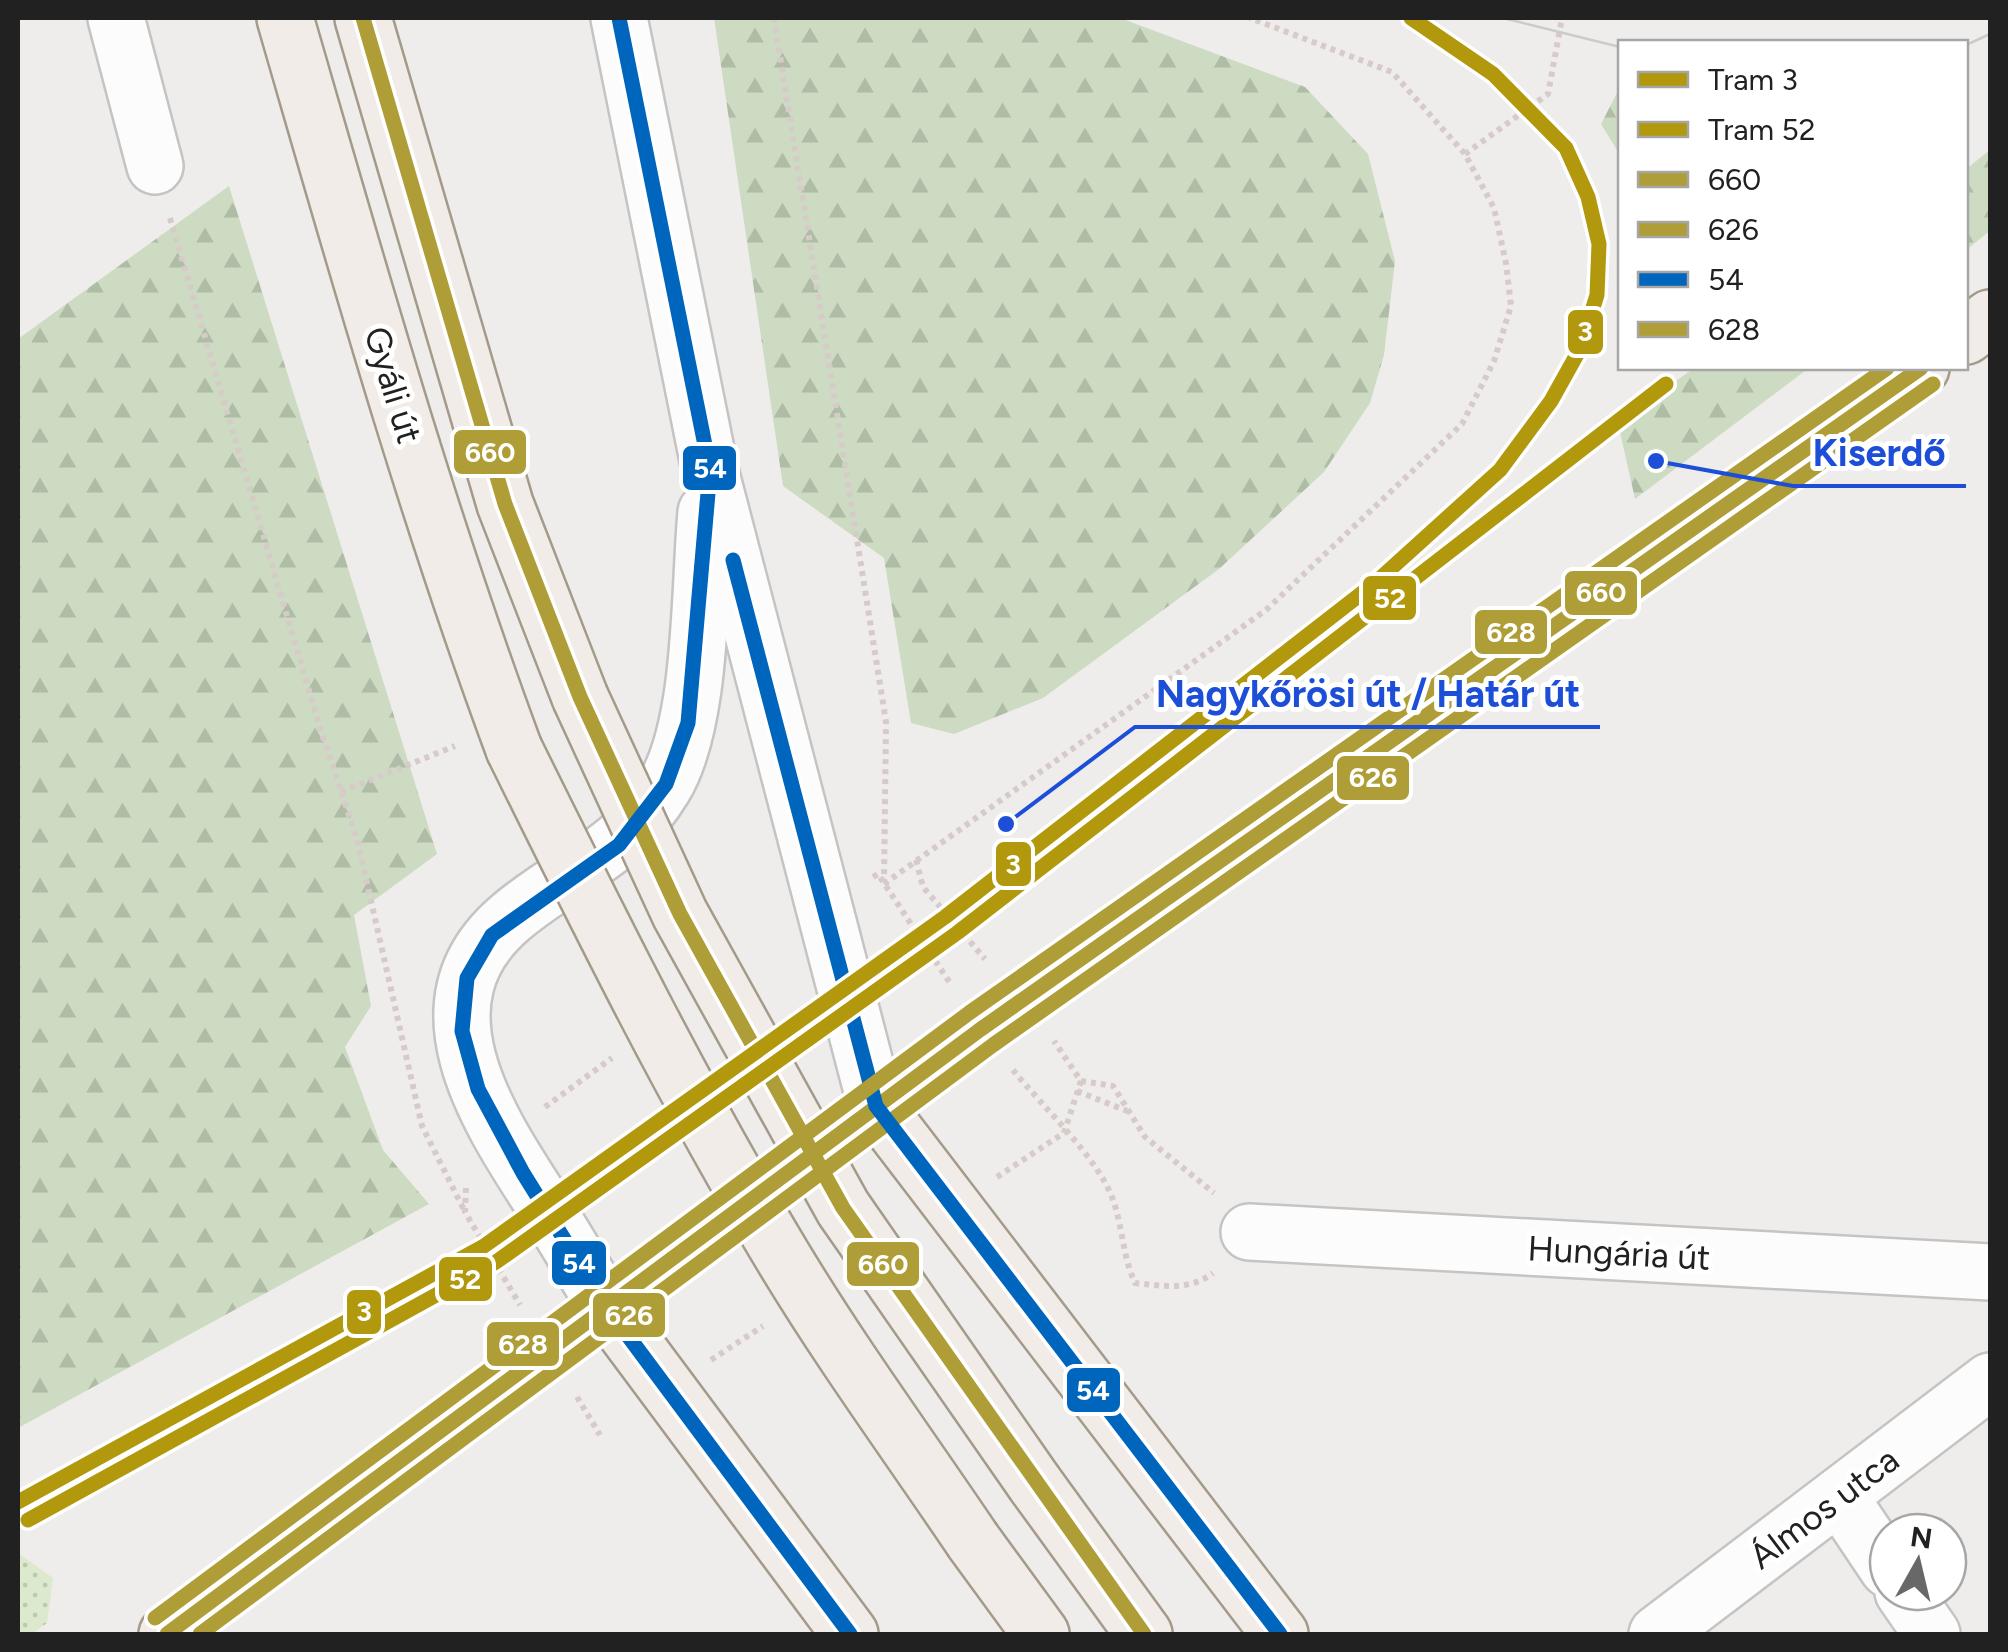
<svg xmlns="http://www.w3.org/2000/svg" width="2008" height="1652" viewBox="0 0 2008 1652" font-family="Figtree,sans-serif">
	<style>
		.grass { fill: url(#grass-dots) }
		.forest { fill: url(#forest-firs) }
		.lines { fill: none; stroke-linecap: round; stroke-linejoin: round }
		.minor-casing { stroke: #c5c4c3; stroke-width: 60 }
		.major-casing { stroke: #a49a89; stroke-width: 60 }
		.path { stroke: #d7cbca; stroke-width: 6; stroke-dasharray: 5 5; stroke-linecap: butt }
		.minor { stroke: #fdfcfc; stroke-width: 55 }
		.major { stroke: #f1ece8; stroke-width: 55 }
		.tram { stroke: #cbcbcb; stroke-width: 2.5 }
		.major-bridge-casing { stroke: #a49a89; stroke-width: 60; stroke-linecap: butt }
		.major-bridge { stroke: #f1ece8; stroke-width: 55 }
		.bus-1-casing { stroke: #fff; stroke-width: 22 }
		.bus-2-casing { stroke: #fff; stroke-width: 22 }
		.bus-3-casing { stroke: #fff; stroke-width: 22 }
		.bus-4-casing { stroke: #fff; stroke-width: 22 }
		.bus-1 { stroke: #af9e37; stroke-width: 15 }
		.bus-2 { stroke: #af9e37; stroke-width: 15 }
		.bus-3 { stroke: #0065bd; stroke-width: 15 }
		.bus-4 { stroke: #af9e37; stroke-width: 15 }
		.tram-1-casing { stroke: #fff; stroke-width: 22 }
		.tram-2-casing { stroke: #fff; stroke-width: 22 }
		.tram-1 { stroke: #b1980c; stroke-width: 15 }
		.tram-2 { stroke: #b1980c; stroke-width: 15 }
		.labels { text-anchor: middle; stroke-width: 10; stroke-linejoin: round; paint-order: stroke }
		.street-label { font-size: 35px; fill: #212121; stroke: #fff }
		.leader { fill: none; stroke: #1d4ed8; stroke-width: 4 }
		.callout-dot { fill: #1d4ed8; stroke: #fff; stroke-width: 4 }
		.callout-label { font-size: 38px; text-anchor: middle; font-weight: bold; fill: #1d4ed8; stroke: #fff; stroke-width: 10; stroke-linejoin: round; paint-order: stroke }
		.line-badge { stroke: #fff; stroke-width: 4 }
		.badge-label { font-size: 28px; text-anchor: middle; font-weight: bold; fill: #fff }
	</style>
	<defs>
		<pattern id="grass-dots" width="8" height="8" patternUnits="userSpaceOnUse" patternTransform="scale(2.5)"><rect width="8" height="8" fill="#dde9cd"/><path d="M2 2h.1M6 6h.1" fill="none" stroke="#bdc8b0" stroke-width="1.8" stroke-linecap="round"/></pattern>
		<pattern id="forest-firs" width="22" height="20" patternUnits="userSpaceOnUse" patternTransform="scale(2.5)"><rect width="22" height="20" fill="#ccdbc2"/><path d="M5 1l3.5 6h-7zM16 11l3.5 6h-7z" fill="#afbca6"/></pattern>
	</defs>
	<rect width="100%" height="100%" fill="#efedeb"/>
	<!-- grass -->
	<polygon class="grass" points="21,1555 53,1578 47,1623 32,1634 18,1634 18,1557"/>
	<!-- forest -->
	<g class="forest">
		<polygon points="714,18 1120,18 1305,87 1368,154 1395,261 1384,355 1370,403 1324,472 1219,569 1043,698 954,734 911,723 884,558 783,486"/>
		<polygon points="1618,91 1620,92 1620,155 1601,124"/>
		<polygon points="1990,150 1990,231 1966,250 1966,169"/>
		<polygon points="229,186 437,854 354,915 371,1006 345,1047 383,1150 429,1204 18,1428 18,339"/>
		<polygon points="1694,368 1809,368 1635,499 1618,423"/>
	</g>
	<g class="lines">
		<defs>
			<g id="minor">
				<polyline points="116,18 155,166"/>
				<polyline points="619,18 710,470 876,1106"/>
				<polyline points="1249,1232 1990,1272"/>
				<path d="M 605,1305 C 584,1271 564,1235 542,1202 C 487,1117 411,1003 510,918 C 565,871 624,854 664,787 C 703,723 699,589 706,512"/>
				<polyline points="1839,1496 1888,1569"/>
				<polyline points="1903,1592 1932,1634"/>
				<polyline points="1657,1634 1990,1381"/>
			</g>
			<g id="major">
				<path d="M 285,18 C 356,263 425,509 514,749"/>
				<polyline points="363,18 505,504 580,697"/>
				<polyline points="1966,336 1990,318"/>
				<polyline points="876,1106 1280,1634"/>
				<polyline points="605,1305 850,1634"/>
				<polyline points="1035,1484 1144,1634"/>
				<polyline points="973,1541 1041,1634"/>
				<polyline points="167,1634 981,1029 1921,368"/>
			</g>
		</defs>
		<!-- minor casing -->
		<use href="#minor" class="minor-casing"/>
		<!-- major casing -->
		<use href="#major" class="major-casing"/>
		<!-- path -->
		<g class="path">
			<polyline points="774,18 886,722 884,882"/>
			<polyline points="1465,154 1548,94 1562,18"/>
			<polyline points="170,218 320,728 357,839 422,1126 464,1210"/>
			<polyline points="341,792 455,746"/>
			<polyline points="916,860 923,887 985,959"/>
			<polyline points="873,877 878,874 950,983"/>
			<polyline points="884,884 1266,610 1462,424 1494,361 1511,306 1506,263 1494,208 1465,154 1392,72 1250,18"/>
			<path d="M 1013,1070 C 1042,1106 1099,1159 1113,1200 C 1123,1228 1122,1254 1135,1283 C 1164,1286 1189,1291 1213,1273"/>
			<polyline points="1081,1081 1113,1086 1145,1137 1214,1193"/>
			<polyline points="1077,1091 1127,1111"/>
			<polyline points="545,1107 612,1058"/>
			<polyline points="997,1177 1064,1133 1081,1081 1054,1041"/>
			<polyline points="466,1188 465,1212 520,1305"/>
			<polyline points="711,1360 763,1326"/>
			<polyline points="577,1397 600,1435"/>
		</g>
		<!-- minor -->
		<use href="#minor" class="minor"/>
		<!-- major -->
		<use href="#major" class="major"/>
		<!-- tram -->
		<g class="tram">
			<polyline points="1503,18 1620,47"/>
			<polyline points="1966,45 1990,34"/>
		</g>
		<defs>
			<g id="major-bridge">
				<polyline points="580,697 680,914 843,1208 1035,1484"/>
				<path d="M 514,749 C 599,921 684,1093 783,1257 C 842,1355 909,1446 973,1541"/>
			</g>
		</defs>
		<!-- major-bridge casing -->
		<use href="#major-bridge" class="major-bridge-casing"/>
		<!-- major-bridge -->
		<use href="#major-bridge" class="major-bridge"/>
		<defs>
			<g id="bus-1">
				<polyline points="363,18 505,504 580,697 680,914 843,1208 1144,1634"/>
				<polyline points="167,1634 981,1029 1921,368"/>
			</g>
			<polyline id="bus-2" points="200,1634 993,1045 1933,384"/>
			<g id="bus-3">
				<polyline points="619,18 710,470 688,723 666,784 619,845 492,935 467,978 462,1031 478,1089 523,1173 605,1305 850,1634"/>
				<polyline points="733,560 876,1106 1280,1634"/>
			</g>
			<polyline id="bus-4" points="155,1618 969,1013 1887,368"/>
		</defs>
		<!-- bus-1 casing -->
		<use href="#bus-1" class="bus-1-casing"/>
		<!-- bus-2 casing -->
		<use href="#bus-2" class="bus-2-casing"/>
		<!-- bus-3 casing -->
		<use href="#bus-3" class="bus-3-casing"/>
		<!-- bus-4 casing -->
		<use href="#bus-4" class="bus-4-casing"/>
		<!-- bus-1 -->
		<use href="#bus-1" class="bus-1"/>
		<!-- bus-2 -->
		<use href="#bus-2" class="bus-2"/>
		<!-- bus-3 -->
		<use href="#bus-3" class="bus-3"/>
		<!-- bus-4 -->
		<use href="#bus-4" class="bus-4"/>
		<defs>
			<polyline id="tram-1" points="18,1502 484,1246 945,917 1375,583 1500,470 1551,401 1580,349 1597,295 1599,244 1588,197 1566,148 1493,74 1411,18"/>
			<polyline id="tram-2" points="28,1520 496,1262 957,933 1666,384"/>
		</defs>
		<!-- tram-1 casing -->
		<use href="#tram-1" class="tram-1-casing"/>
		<!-- tram-2 casing -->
		<use href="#tram-2" class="tram-2-casing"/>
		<!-- tram-1 -->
		<use href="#tram-1" class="tram-1"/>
		<!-- tram-2 -->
		<use href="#tram-2" class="tram-2"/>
	</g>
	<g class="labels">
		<!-- street labels -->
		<g class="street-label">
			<text transform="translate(393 385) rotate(73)" y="12">Gyáli út</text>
			<text transform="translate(1619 1253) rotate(3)" y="12">Hungária út</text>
			<text transform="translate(1824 1508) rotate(-37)" y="12">Álmos utca</text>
		</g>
	</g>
	<!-- callouts -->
	<path class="leader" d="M1656 461L1793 486H1966M1006 824L1135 727H1600"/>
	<g class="callout-dot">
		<circle cx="1656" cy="461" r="10"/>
		<circle cx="1006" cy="824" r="10"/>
	</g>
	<g class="callout-label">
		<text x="1879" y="466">Kiserdő</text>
		<text x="1368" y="707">Nagykőrösi út / Határ út</text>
	</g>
	<g class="line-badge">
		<rect x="1566" y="308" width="39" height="48" rx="10" fill="#b1980c"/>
		<rect x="452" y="428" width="76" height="48" rx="10" fill="#af9e37"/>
		<rect x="681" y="444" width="57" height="48" rx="10" fill="#0065bd"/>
		<rect x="1563" y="569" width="76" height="48" rx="10" fill="#af9e37"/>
		<rect x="1361" y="574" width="57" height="48" rx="10" fill="#b1980c"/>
		<rect x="1473" y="608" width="76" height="48" rx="10" fill="#af9e37"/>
		<rect x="1335" y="754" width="76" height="48" rx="10" fill="#af9e37"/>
		<rect x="994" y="840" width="39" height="48" rx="10" fill="#b1980c"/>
		<rect x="550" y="1239" width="58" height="48" rx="10" fill="#0065bd"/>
		<rect x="845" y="1240" width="76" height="48" rx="10" fill="#af9e37"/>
		<rect x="437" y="1255" width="57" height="48" rx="10" fill="#b1980c"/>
		<rect x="345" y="1288" width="38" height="48" rx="10" fill="#b1980c"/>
		<rect x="591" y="1291" width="76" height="48" rx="10" fill="#af9e37"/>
		<rect x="485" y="1320" width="76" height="48" rx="10" fill="#af9e37"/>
		<rect x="1065" y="1366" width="57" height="48" rx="10" fill="#0065bd"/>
	</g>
	<g class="badge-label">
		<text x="1585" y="341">3</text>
		<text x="490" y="462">660</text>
		<text x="710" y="478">54</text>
		<text x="1601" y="602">660</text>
		<text x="1390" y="608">52</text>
		<text x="1511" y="642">628</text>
		<text x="1373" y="787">626</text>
		<text x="1013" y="874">3</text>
		<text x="579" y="1273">54</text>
		<text x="883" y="1274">660</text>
		<text x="465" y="1289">52</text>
		<text x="364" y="1321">3</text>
		<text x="629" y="1325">626</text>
		<text x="523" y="1354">628</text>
		<text x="1093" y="1400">54</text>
	</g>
	<!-- border -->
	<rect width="2008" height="1652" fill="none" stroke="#212121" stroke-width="40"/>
	<!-- legend -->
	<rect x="1618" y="40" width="350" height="330" fill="#ffffff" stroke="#a6a6a6" stroke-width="2.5"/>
	<rect x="1638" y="72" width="50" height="15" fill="#b1980c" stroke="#a6a6a6" stroke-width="2.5"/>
	<text x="1708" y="90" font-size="30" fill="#212121">Tram 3</text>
	<rect x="1638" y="122" width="50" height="15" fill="#b1980c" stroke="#a6a6a6" stroke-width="2.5"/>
	<text x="1708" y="140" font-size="30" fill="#212121">Tram 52</text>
	<rect x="1638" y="172" width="50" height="15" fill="#af9e37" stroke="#a6a6a6" stroke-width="2.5"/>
	<text x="1708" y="190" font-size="30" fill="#212121">660</text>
	<rect x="1638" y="222" width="50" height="15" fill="#af9e37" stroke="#a6a6a6" stroke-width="2.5"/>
	<text x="1708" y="240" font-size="30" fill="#212121">626</text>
	<rect x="1638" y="272" width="50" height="15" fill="#0065bd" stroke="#a6a6a6" stroke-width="2.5"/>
	<text x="1708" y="290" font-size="30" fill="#212121">54</text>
	<rect x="1638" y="322" width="50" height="15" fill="#af9e37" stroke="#a6a6a6" stroke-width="2.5"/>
	<text x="1708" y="340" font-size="30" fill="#212121">628</text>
	<!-- north arrow -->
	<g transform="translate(1918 1562) rotate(8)"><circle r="48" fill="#ffffff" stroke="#a6a6a6" stroke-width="2.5"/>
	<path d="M0-8L18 38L0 25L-18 38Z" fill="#696868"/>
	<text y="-15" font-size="28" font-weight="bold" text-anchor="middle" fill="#212121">N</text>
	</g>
</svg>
